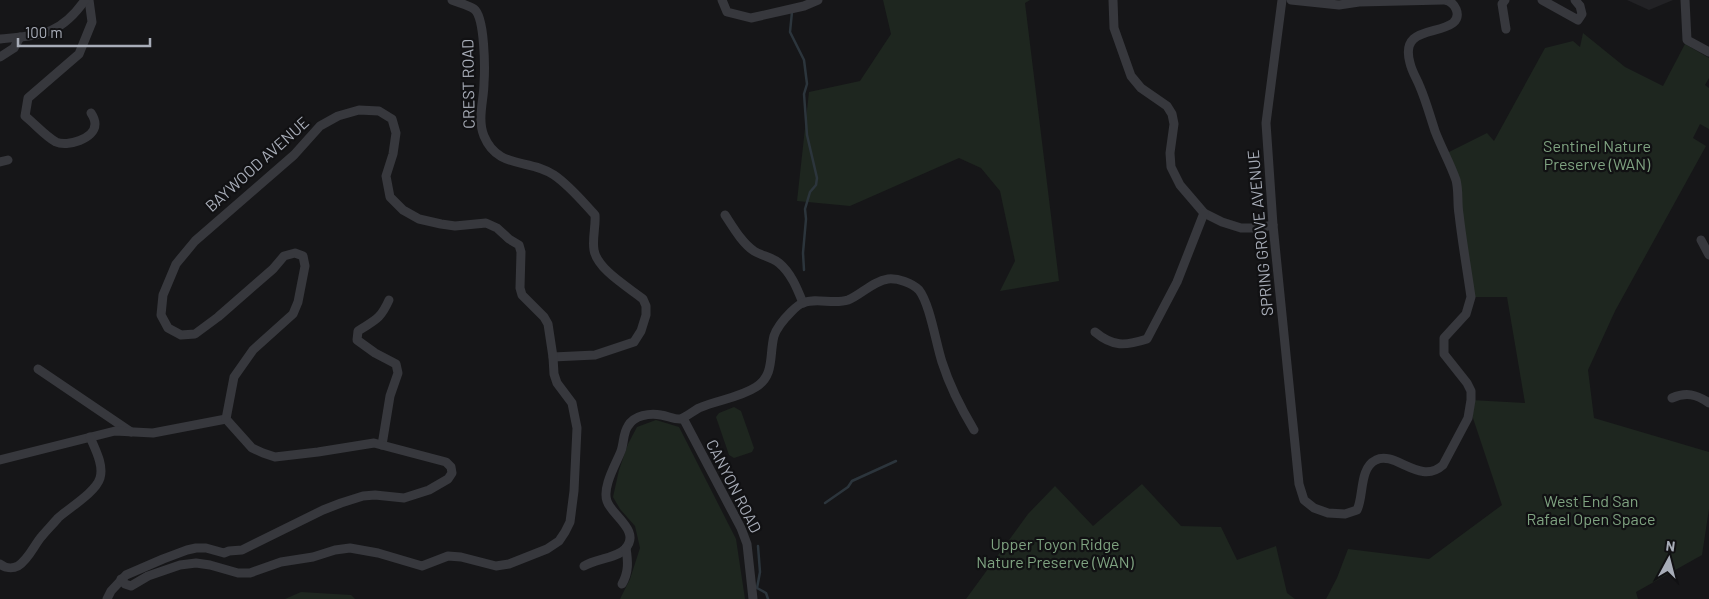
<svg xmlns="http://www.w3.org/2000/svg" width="1709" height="599" viewBox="0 0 1709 599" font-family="Barlow,sans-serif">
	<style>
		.built { fill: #222225 }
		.green { fill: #1e261f }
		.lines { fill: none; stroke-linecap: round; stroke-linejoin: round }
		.stream { stroke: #2c353c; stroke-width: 2.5 }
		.minor { stroke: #37383d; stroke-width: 9 }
		.labels { text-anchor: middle; stroke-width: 4.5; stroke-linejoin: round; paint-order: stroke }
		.street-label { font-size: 16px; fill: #a8adb8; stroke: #111113 }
		.park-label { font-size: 16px; fill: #7fa381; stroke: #111113 }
	</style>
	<rect width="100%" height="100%" fill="#161618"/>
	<!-- built -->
	<polygon class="built" points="1627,0 1673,0 1649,10"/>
	<!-- green -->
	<g class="green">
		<polygon points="883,0 1030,0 1025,3 1059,281 1000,291 1015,261 1000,191 981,168 959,158 850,206 797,201 809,92 860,81 891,34"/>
		<polygon points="1583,33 1625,67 1663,86 1685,44 1709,58 1709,78 1705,85 1709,88 1709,129 1700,124 1693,138 1706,146 1615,311 1588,370 1594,418 1709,452 1709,509 1702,555 1636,592 1638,599 1326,599 1337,578 1348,549 1429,559 1502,505 1470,409 1471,400 1525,403 1507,297 1471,297 1457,186 1445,154 1487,133 1494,141 1545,48 1573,41 1580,47"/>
		<polygon points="734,407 741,411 754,448 752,452 734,458 729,455 716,417 719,413"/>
		<polygon points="656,420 679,427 736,539 745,599 620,599 630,579 640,548 635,526 620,509 613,497 619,470 628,444 637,427"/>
		<polygon points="1142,484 1181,526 1221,527 1237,560 1276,546 1287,593 1295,599 966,599 1028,514 1055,486 1093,526"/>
		<polygon points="301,592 351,595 355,599 285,599"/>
	</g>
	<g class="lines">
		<!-- stream -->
		<g class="stream">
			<polyline points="792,12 790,32 804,60 807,84 804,94 807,135 817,178 816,185 810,192 805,209 806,219 803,253 804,270"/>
			<polyline points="825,503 848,487 852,481 896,461"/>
			<polyline points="758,546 760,572 757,588 766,593 768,599"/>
		</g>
		<!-- minor -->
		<g class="minor">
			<path d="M 89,0 L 92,22 L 79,54 L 28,98 L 25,116 C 35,124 45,136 56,142 C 67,147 95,139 95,124 C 95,121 93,116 91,113"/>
			<path d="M 452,0 C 459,3 468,5 474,9 C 485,17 485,69 484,83 C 484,100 477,119 484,136 C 498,170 529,158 554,175 C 570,186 582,201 595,215 C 596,226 592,239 594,250 C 597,269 628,287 643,299 L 646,306 L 646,315 L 641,331 L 634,342 L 595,355 L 553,357"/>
			<polyline points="722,0 727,12 751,18 804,6 818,0"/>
			<polyline points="1113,0 1114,28 1131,76 1141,88 1167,106 1172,114 1174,124 1170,153 1171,167 1180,185 1204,213 1222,222 1241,228 1259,228 1273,225"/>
			<path d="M 1282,0 L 1266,123 L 1273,225 L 1299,484 L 1304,500 L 1314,508 L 1328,513 L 1345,514 L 1357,510 C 1364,496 1359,468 1376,460 C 1395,450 1420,486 1443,465 L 1468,418 L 1471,400 L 1471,391 L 1467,383 L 1444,354 L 1444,338 L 1466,314 L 1471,297 C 1467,269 1462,241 1459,214 C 1457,203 1459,191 1456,180 C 1450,163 1441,147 1435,131 C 1430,116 1426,101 1420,87 C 1417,79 1412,72 1410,63 C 1400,27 1437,35 1453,23 C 1462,15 1455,2 1445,0"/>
			<polyline points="1291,0 1339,5 1359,2 1443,0"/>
			<polyline points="1505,0 1502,4 1506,29"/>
			<polyline points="1542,0 1578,20 1582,14 1580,6 1575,0"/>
			<polyline points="1685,0 1687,40 1709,52"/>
			<path d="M 0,39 C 40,35 60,36 85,0"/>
			<polyline points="0,57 14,48 20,37"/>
			<polyline points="0,162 8,160"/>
			<path d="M 725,215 C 733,227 742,243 754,251 C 762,256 772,257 779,263 C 791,273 797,288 803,303"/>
			<polyline points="1701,240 1709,255"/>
			<path d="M 1095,332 C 1113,347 1125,346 1147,339 L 1177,282 L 1204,213"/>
			<polyline points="38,369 131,432"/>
			<path d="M 1672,398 C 1686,392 1696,394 1709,403"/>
			<polyline points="683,418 741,528 747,544 753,599"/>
			<path d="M 382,445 L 390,396 L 398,373 L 396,364 L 375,353 L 357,340 L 358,331 C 375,320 380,320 389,300"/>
			<polyline points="0,460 115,431 153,433 226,419 252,448 263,453 275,457 318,452 374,443 446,462 451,467 452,473 448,479 429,490 404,498 375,495 363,496 341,503 323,510 242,550 229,551 224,553 206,548 196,548 187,550 163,559 126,575 111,591 107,599"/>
			<path d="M 0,564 C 5,568 12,569 18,566 C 29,559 34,545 42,536 C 47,530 53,524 58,518 C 69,508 96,492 100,478 C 104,465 95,449 90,437"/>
			<path d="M 584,566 C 595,559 617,558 625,549 C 642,531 611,515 607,501 C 602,487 616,464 621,451 C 624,443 623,433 628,426 C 634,415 650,413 661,415 C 668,416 673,419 680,419 C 685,418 693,411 699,408 C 717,400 739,398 756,387 C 775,375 769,355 774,336 C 777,327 784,319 791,312 C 794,309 799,304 803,303 C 817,297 833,305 848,300 C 861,295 873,281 888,279 C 898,278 912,283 919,290 C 930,304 936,344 942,362 C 949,384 962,410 974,430"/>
			<polyline points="121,579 125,584 131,586 148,576 180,565 196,563 210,565 238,573 250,573 281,562 313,557 335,550 350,548 378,553 422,566 448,556 461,557 496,566 509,564 547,549 559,541 565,532 570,522 574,491 577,428 572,403 557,383 554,374 553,357 548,324 544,317 522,295 520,288 521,252 519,245 509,239 497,228 486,223 455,226 441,224 419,219 403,210 390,197 386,176 393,154 396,133 392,119 379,111 359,110 338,116 320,126 294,155 195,241 176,264 163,295 161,315 168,328 181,335 195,334 218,317 273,269 284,256 295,253 303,256 305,266 298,302 293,314 253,350 234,377 226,419"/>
			<path d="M 622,584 C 629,572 628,561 626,548"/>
		</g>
	</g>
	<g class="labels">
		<!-- street labels -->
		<g class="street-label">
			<text transform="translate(468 84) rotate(-91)" y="6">CREST ROAD</text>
			<text transform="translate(257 164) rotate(-42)" y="6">BAYWOOD AVENUE</text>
			<text transform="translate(1260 233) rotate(-95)" y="6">SPRING GROVE AVENUE</text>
			<text transform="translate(734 486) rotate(63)" y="6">CANYON ROAD</text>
		</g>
		<!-- park labels -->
		<g class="park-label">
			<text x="1597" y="152">Sentinel Nature<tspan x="1597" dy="18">Preserve (WAN)</tspan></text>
			<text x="1591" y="507">West End San<tspan x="1591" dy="18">Rafael Open Space</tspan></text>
			<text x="1055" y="550">Upper Toyon Ridge<tspan x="1055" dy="18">Nature Preserve (WAN)</tspan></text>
		</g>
	</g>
	<!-- north arrow -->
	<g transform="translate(1669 559) rotate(7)" stroke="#111113" stroke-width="4" paint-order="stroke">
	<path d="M0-4L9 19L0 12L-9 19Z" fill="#a8adb8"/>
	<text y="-8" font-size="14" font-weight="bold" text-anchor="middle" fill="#a8adb8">N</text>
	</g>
	<!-- scale -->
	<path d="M18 38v8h132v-8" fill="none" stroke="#a8adb8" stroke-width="2.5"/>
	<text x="25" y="38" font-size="15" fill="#a8adb8" stroke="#111113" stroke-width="4" paint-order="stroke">100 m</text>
</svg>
